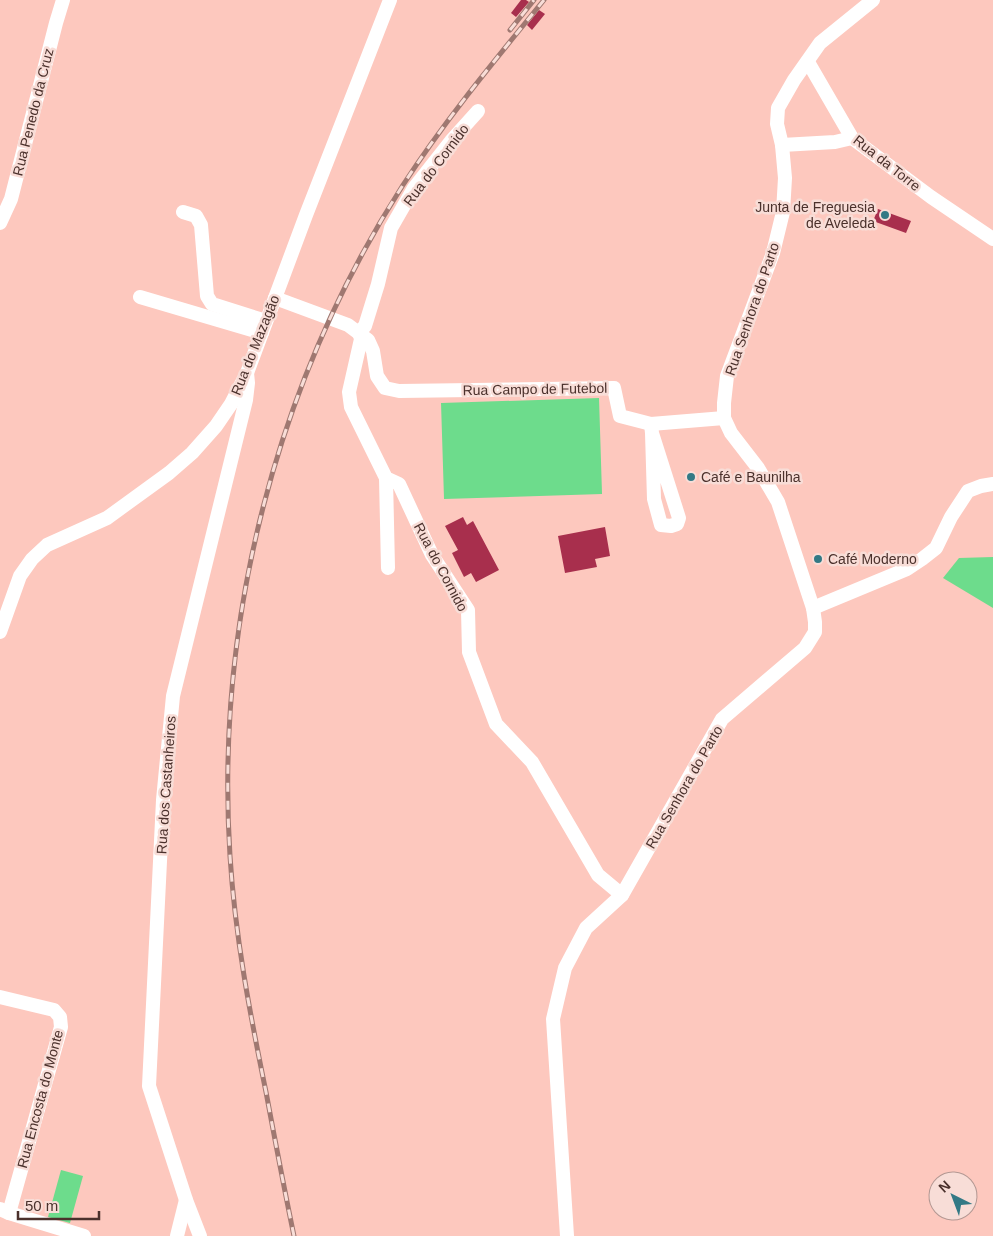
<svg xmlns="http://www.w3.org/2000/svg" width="993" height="1236" viewBox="0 0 993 1236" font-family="Helvetica,sans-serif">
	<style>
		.green { fill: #6ddc8c }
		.building { fill: #a82f4d }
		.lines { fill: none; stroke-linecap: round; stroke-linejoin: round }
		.minor { stroke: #fff; stroke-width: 14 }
		.rail-casing { stroke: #9f7871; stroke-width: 5 }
		.rail { stroke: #f8ddd7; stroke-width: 3; stroke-dasharray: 9; stroke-linecap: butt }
		.poi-dot { fill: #337985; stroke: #f8ddd7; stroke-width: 2 }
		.labels { text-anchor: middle; stroke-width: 5; stroke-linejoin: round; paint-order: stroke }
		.street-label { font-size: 14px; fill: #4b312c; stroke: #f8ddd7 }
		.poi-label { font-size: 14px; fill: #4b312c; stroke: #f8ddd7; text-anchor: start }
	</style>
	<rect width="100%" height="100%" fill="#fdc8be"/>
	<!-- green -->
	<g class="green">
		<polygon points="599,398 602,494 444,499 441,403"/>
		<polygon points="993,557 993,608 943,578 959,558"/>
		<polygon points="61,1170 83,1176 70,1223 48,1217"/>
	</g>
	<!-- building -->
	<g class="building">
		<polygon points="521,0 526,0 529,2 516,17 511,13"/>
		<polygon points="539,10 545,14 532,30 527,25"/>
		<polygon points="878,209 911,221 906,233 873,221"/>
		<polygon points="463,517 467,525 473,521 499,570 476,582 471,573 464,577 452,553 458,550 445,526"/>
		<polygon points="605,527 610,556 595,559 597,567 565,573 558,536"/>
	</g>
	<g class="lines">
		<!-- minor -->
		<g class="minor">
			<polyline points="808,62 852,138 931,197 993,239"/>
			<polyline points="782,145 835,142 852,138"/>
			<polyline points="183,212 196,216 201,225 207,296 212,304 266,321"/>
			<polyline points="0,223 11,199 56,23 63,0"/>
			<polyline points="140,297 262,333"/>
			<polyline points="275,298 348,325 368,340 373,351 377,376 385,388 399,391 614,388 620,416 651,424 724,418"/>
			<polyline points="359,332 361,339 349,392 351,407 386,478 399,484 432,555 468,610 469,652 496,724 532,762 598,875 622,895"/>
			<polyline points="359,332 365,326 378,284 391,228 414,188 451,141 478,111"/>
			<polyline points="651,424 652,433 679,518 677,524 671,526 661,525 654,499 652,433"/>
			<polyline points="386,478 388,568"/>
			<polyline points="813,608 907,569 922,559 936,548 951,517 968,491 981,486 993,484"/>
			<polyline points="0,632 20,576 32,559 47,545 107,518 169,473 192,453 216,426 231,404 247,373 306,215 390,0"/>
			<polyline points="0,997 54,1010 60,1017 61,1027 9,1213"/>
			<polyline points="0,1209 9,1213 84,1236"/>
			<polyline points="177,1236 186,1200"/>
			<polyline points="200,1236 186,1200 149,1086 163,800 173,696 246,400 248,383 247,373"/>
			<polyline points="567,1236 553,1019 565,968 586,928 622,895 722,719 805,648 815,632 815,622 813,608 778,502 758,468 731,433 724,418 724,403 727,376 773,253 783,212 785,178 782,145 777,124 778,108 794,80 820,43 873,0"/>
		</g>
		<defs>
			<g id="rail">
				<polyline points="510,30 534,0"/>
				<path d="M 294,1236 C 284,1188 275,1140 266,1092 C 250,1014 235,936 230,856 C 215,621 276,383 403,185 C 445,120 495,60 544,0"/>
			</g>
		</defs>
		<!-- rail casing -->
		<use href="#rail" class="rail-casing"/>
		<!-- rail -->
		<use href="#rail" class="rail"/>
	</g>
	<!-- markers -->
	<g class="poi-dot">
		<circle cx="885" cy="215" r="5"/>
		<circle cx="691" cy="477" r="5"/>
		<circle cx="818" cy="559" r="5"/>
	</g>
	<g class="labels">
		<!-- street labels -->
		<g class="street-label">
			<text transform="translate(33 112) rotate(-76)" y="5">Rua Penedo da Cruz</text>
			<text transform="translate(887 163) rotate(38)" y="5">Rua da Torre</text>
			<text transform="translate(436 165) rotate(-53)" y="5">Rua do Cornido</text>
			<text transform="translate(752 309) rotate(-71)" y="5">Rua Senhora do Parto</text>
			<text transform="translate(255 345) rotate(-68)" y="5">Rua do Mazagão</text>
			<text transform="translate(535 389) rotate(-1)" y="5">Rua Campo de Futebol</text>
			<text transform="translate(441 567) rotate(62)" y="5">Rua do Cornido</text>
			<text transform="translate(166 785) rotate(-86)" y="5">Rua dos Castanheiros</text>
			<text transform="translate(684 787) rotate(-60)" y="5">Rua Senhora do Parto</text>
			<text transform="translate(40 1099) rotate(-75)" y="5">Rua Encosta do Monte</text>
		</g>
		<!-- poi labels -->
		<g class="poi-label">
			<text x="875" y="212" text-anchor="end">Junta de Freguesia<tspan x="875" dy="16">de Aveleda</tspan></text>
			<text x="701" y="482">Café e Baunilha</text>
			<text x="828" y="564">Café Moderno</text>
		</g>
	</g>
	<!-- north arrow -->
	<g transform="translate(953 1196) rotate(318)"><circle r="24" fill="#f8ddd7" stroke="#b39893"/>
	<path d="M0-4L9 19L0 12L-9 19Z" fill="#337985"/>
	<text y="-8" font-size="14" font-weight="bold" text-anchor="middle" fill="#4b312c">N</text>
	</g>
	<!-- scale -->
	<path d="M18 1211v8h81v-8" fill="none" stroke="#4b312c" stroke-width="2.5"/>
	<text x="25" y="1211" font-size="15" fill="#4b312c" stroke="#f8ddd7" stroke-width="4" paint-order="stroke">50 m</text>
</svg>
